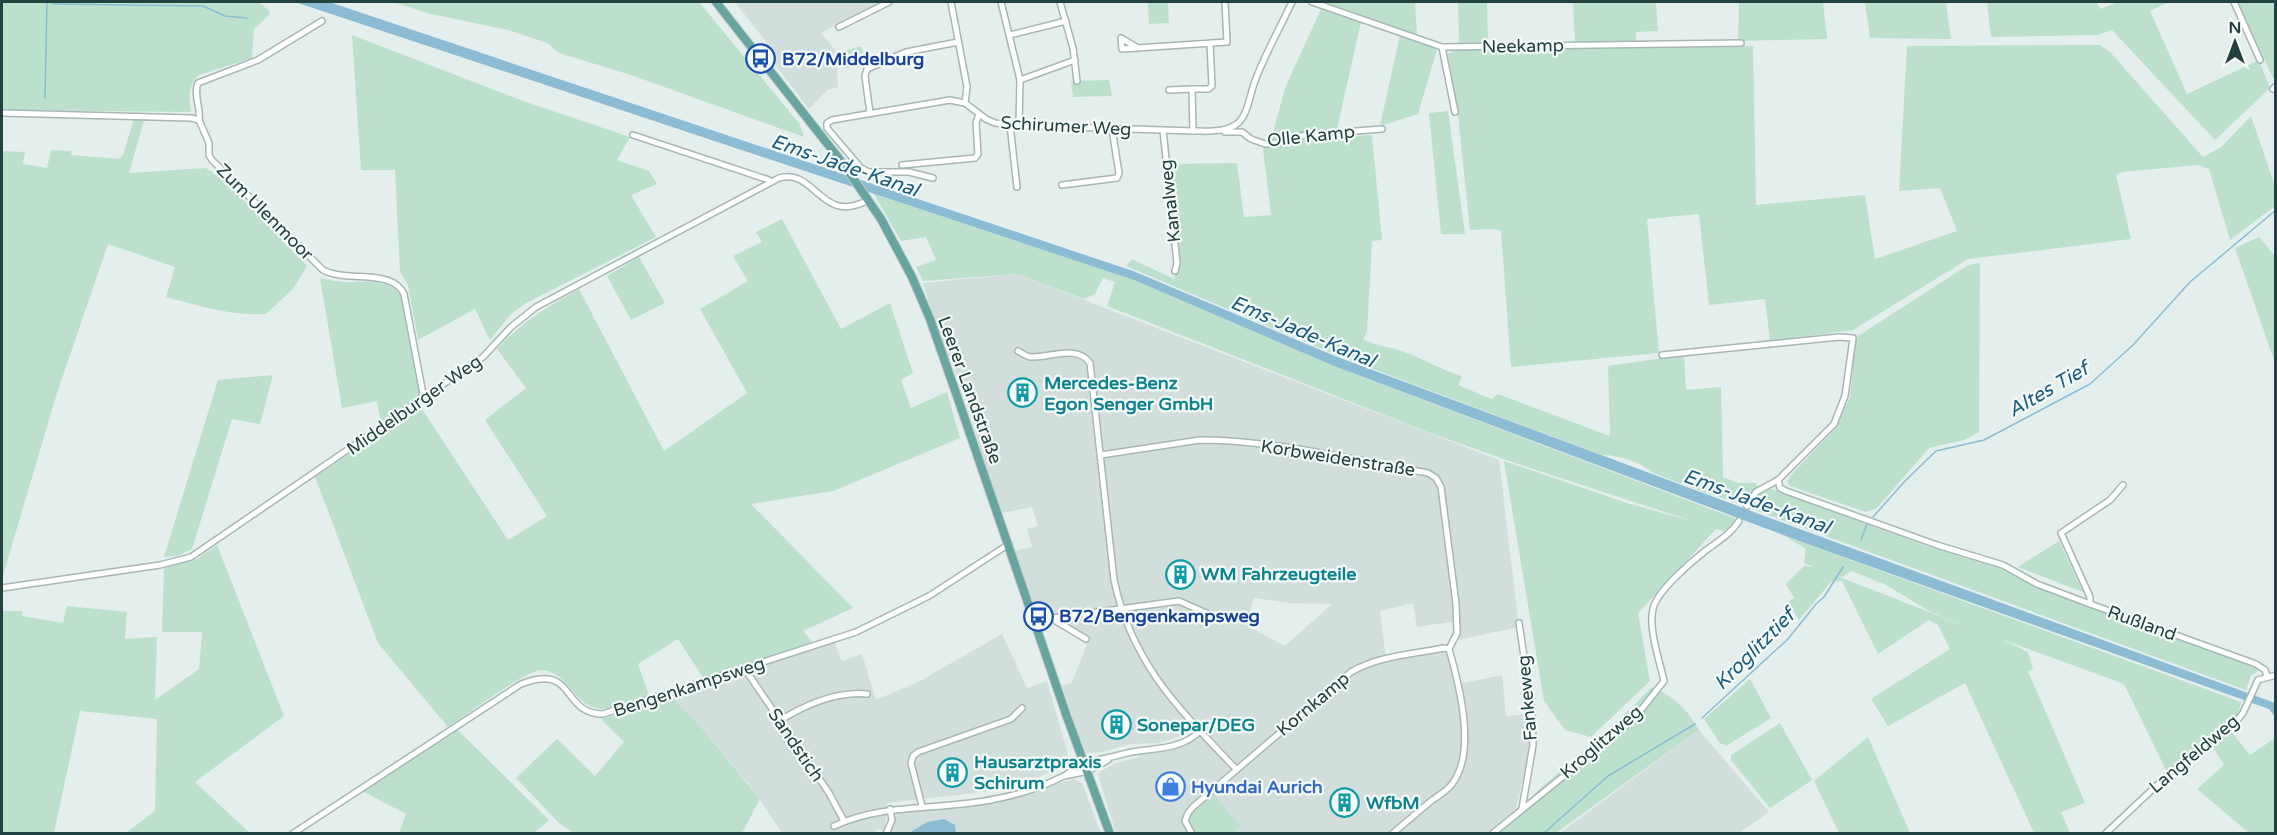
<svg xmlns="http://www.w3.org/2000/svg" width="2277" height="835" viewBox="0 0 2277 835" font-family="'Varela Round',sans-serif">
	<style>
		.built { fill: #d2dedb; fill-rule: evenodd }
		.green { fill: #bde0cd; fill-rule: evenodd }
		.water { fill: #8cbcd4 }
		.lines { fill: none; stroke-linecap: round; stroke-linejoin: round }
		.stream { stroke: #8cbcd4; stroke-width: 1.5 }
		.street-casing { stroke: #a6b7b4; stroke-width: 8 }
		.primary-casing { stroke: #c1cac9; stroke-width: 10 }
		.street { stroke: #fff; stroke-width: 5 }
		.primary { stroke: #68a5a0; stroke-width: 8 }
		.labels { text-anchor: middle; stroke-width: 4.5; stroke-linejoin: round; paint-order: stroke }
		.street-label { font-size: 18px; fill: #23413e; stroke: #f5faf9 }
		.transit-label { font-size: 18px; font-weight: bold; fill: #164399; stroke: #f5faf9; text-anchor: start }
		.culture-label { font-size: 18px; font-weight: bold; fill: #0d838f; stroke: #f5faf9; text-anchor: start }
		.shop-label { font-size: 18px; font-weight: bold; fill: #366cbe; stroke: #f5faf9; text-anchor: start }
		.water-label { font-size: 20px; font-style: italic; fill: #1b5c7f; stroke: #f5faf9 }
	</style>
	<rect width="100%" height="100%" fill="#e4eeec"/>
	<!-- built -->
	<g class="built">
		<polygon points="735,2 882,2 821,33 836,51 838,87 827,90 809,109 765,51 770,47"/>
		<path d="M 1017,274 L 1499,460 L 1519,627 L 1453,641 L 1457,621 L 1417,627 L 1413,603 L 1380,611 L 1386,659 L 1449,649 L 1459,684 L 1502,675 L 1506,716 L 1530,714 L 1531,745 L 1516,808 L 1492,834 L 1116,833 L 1098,775 L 1101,771 L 1116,763 L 1139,757 L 1140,753 L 1159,751 L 1190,743 L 1202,734 L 1170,700 L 1190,725 L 1181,736 L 1158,743 L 1130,744 L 1098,753 L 1085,753 L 1062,686 L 1072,682 L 1089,639 L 1060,620 L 1045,622 L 1044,617 L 1037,619 L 1015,551 L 1032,547 L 1027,529 L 1038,526 L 1032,507 L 1001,513 L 961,387 L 938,332 L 923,283 ZM 1254,598 L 1290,603 L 1332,604 L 1285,646 L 1246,625 Z"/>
		<polygon points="1002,634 1027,688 1047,681 1067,751 1068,759 1065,766 1009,789 887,803 885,831 879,829 871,834 782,833 752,788 695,720 671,698 834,642 842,661 862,654 876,700 920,681"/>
		<polygon points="1699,730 1769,812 1739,833 1560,833"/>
		<polygon points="1074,779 1082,783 1101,833 889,834 898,811 1003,801"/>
	</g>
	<!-- green -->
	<g class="green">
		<path d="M 2,2 L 258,2 L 270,11 L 268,16 L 254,29 L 252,58 L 199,75 C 188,85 189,98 191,112 L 2,110 Z"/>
		<polygon points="393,2 699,2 799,123 804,137 631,75 559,53 547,43 508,30 431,14"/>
		<polygon points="1148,2 1168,2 1169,23 1149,24"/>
		<polygon points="1324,2 1415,2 1417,36"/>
		<polygon points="1458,2 1487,2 1488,43 1459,44"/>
		<polygon points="1573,2 1656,2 1658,31 1636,32 1636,42 1575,42"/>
		<polygon points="1739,2 1823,2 1827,39 1738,41"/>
		<polygon points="1865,2 1946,2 1951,39 1870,38"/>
		<polygon points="1987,2 2096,2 2101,9 2118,2 2169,2 2150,11 2187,94 2259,60 2270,88 2215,140 2112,30 2098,35 1991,37"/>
		<polygon points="2238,2 2275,2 2276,76 2273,78"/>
		<polygon points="1321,9 1361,22 1337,129 1315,130 1281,140 1271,140 1285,88"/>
		<polygon points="352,35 523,101 630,137 617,160 649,171 657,184 631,195 656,237 526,303 511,314 490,340 475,309 418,340 408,285 400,272 395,170 361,170"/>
		<polygon points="1400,35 1437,49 1418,114 1380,126"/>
		<polygon points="2100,45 2110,52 2203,157 2221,147 2251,116 2275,186 2275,206 2230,240 2209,169 2198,165 2122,172 2116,175 2131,239 1968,259 1853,330 1770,341 1765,299 1709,305 1699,214 1647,219 1659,353 1511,367 1501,231 1495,229 1470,230 1458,115 1448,54 1454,50 1753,46 1756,205 1865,195 1875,259 1957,231 1940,188 1899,191 1907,46"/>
		<polygon points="861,46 866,64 865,67 843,68 842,52"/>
		<polygon points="1109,80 1112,96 1073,97 1071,81"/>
		<polygon points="1448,111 1465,234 1441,234 1429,113"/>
		<path d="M 134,119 L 144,120 L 129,173 L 206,168 L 228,184 L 307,266 L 293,289 L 266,314 C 231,316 199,306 166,297 L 175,267 L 108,244 L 56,396 L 2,579 L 2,151 L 25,152 L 23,164 L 47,168 L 51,150 L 72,151 L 71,155 L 119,159 L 123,155 Z"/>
		<path d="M 1372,135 L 1382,240 L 1372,241 L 1367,332 L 1363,339 C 1374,346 1391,347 1404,352 C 1424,359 1441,370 1462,376 L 1458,385 L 1489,398 L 1492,399 L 1498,394 L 1610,436 L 1608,366 L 1684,355 L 1686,390 L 1721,387 L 1723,477 L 1738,483 L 1756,483 L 1758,489 L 1745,505 L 1706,493 L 1653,473 C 1641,462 1619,455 1602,455 L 1336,355 L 1126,266 L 1132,259 L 1174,279 L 1179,262 L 1170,164 L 1237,163 L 1244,217 L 1271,215 L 1263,149 L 1266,146 L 1279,147 L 1312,138 Z"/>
		<polygon points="874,194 1134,280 1334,366 1737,519 1727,532 1716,529 1638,613 1650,681 1591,737 1565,730 1544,701 1504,461 1627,503 1695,522 1506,460 1425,431 1107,306 1115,282 1103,278 1095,294 1084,299 1017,274 923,281 916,267 936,260 926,237 901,241"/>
		<path d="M 782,219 L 841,329 L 890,303 L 913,373 L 901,380 L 911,408 L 947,392 L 960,438 L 833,491 L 751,504 L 853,608 L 803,631 L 814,644 L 704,679 L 678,639 L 638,664 L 649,696 C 634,701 613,712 596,708 C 572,703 568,671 541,670 C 527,670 465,716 448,727 L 378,643 L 315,477 L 420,406 L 508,540 L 547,516 L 485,420 L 526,388 L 497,349 C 522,322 547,307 579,289 L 664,451 L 747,393 L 700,309 L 748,281 L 733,256 L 762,242 L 756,232 Z"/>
		<polygon points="2259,237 2275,256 2275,363 2235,248"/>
		<polygon points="639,257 665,303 631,320 607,276"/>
		<polygon points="1980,263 1979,432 1964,440 1929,448 1877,508 1866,512 1790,486 1787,482 1790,476 1833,431 1850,398 1855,342 1858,336 1968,265"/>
		<path d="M 320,278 C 329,280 339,282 349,282 C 368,282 388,278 401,296 L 420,396 L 418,400 L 381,424 L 377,401 L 342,408 Z"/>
		<polygon points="273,375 260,424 232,419 192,549 177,556 164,557 218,380"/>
		<polygon points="1769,488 1926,546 2000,568 2042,588 2259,668 2257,672 2251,675 2246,690 1749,508 1759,493"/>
		<path d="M 1785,536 L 2241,702 L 2238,715 L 2166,770 L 2124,684 L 2001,639 L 2028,652 L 2033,669 L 2028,671 L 2085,803 L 2061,812 L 2070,833 L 2034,833 L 1965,683 L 1888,726 L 1871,699 L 1950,649 L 1938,625 L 1929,620 L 1878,654 L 1842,581 L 1831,582 L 1799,620 L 1788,602 L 1794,598 L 1786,584 L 1804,566 L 1813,567 L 1804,563 L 1806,549 ZM 1852,571 L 1886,585 L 1931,612 L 1978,631 L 1837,576 L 1842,577 Z"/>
		<polygon points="2059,541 2083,592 2018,567"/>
		<polygon points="217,545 284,716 195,782 250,833 126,833 155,811 157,719 80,711 54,833 2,833 2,611 22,611 22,616 63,623 67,606 127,612 125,639 157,637 155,700 199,669 202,632 162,632 164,567 197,559"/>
		<polygon points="1750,679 1771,718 1726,746 1720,743 1704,719"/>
		<path d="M 1652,687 C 1673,695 1689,711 1699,730 L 1556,833 L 1488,834 L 1519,807 L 1524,815 L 1528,802 L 1535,793 L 1613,726 Z"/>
		<polygon points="671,698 695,720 760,799 742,833 574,833 559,823 516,778 557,739 595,776 624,742 601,719"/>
		<polygon points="1780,723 1812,780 1770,808 1731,760 1731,755"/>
		<polygon points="458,730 549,820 534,833 399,833 406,814 362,791"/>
		<polygon points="2230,730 2250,755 2275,738 2275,833 2249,833 2197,789 2224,765 2211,744"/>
		<polygon points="1868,737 1910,833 1839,833 1814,781"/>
		<path d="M 1212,793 L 1241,827 L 1233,834 L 1196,833 C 1179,815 1198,806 1212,793 Z"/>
	</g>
	<!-- water -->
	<g class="water">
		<polygon points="295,2 329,2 1133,271 1335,356 1805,531 2275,703 2275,717 2269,709 1802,542 1334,366 1134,280"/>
		<polygon points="944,819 955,825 956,833 909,833 927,822"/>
	</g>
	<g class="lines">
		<!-- stream -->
		<g class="stream">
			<polyline points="52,4 203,6 225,16 247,18"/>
			<polyline points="45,98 47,2"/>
			<polyline points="1873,517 1905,481 1936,451 1984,440 2090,384 2133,345 2190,282 2276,210"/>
			<polyline points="1861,540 1867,524"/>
			<polyline points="1702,718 1788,639 1816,604 1824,597 1843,567"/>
			<polyline points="1543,834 1608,776 1695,724"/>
		</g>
		<defs>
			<g id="street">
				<polyline points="951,2 967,87 965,103"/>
				<polyline points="1001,2 1020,80 1019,125"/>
				<polyline points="1060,2 1073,48 1077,81"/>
				<polyline points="1312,2 1442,47 1741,43"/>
				<polyline points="2234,2 2260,60"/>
				<polyline points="839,27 889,2"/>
				<polyline points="1010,35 1066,21"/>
				<polyline points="1442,47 1455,112"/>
				<polyline points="1138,48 1121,38 1122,49 1227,42 1225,2"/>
				<polyline points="1020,80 1075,60"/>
				<polyline points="2273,89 2276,86"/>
				<polyline points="1169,90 1192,89"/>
				<path d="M 2,113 L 191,118 L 199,120 L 209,143 L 209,155 L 212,160 L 323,270 C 348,283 392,268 404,294 L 424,399"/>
				<polyline points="870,113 865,76 867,69 906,52 958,42"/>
				<path d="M 199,120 C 201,108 193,94 198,83 L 258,60 L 322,21"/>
				<polyline points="1010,125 1017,187"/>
				<polyline points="1163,130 1177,263 1175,271"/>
				<polyline points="1193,131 1192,89 1208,89 1212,86 1210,44"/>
				<polyline points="1225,132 1242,132 1251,139 1265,144 1288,142 1304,135 1382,129"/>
				<polyline points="633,135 769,180 770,182"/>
				<polyline points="902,165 975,158 978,154 976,123 979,114"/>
				<path d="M 933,178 L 909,172 L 869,172 L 861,168 L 827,128 L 827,123 L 832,120 L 950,100 L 965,103 L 986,119 L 995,123 L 1010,125 L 1193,131 C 1207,131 1226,133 1238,123 C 1248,114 1250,94 1255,81 C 1265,54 1280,28 1292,2"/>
				<polyline points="1062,185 1117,178 1119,173 1112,129"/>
				<path d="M 1018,351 C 1022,353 1027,357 1031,357 C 1050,358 1077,344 1090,363 L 1114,580 C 1132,664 1179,709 1236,769"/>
				<polyline points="1662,355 1839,337 1853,338 1845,396 1834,424 1778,480 1756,492 1747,506"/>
				<path d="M 1101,455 L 1200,440 C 1272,440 1356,460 1428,473 L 1436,478 L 1441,487 L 1456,604 L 1457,633 L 1449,649"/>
				<polyline points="1778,480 1780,488 1786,491 1937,545 2003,565 2037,584 2090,604"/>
				<polyline points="2123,485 2110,500 2061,533 2090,597 2090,604 2256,664 2265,670 2267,676"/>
				<path d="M 2,588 L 160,565 L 191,557 L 483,357 L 511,327 L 536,307 L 779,178 C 815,167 821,226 868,200"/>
				<polyline points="1056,618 1056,621 1086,639"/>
				<polyline points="1046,619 1179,601 1217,618"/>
				<polyline points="1519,623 1532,710 1533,745 1522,809"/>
				<polyline points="745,669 829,793 844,821"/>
				<path d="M 779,721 C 805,705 836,691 867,694"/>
				<polyline points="1064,776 1088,771 1108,760"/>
				<polyline points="922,806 911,763 913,756 918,752 1011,719 1022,708"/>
				<path d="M 834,826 C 885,802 941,811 995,799 C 1017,795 1044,786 1064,776 C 1069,773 1074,769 1079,766 C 1093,760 1109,758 1123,754 C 1150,747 1179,752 1200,731"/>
				<path d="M 292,834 L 521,684 C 527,682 534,679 540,679 C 573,675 566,714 603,714 L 856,632 L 929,596 L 1009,544"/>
				<polyline points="886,834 892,820 890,809"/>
				<path d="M 1192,834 L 1185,821 L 1188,813 L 1193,807 L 1351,672 C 1378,656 1413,654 1444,648 L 1449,649 C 1459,684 1477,752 1452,784 C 1447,791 1438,796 1431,801 C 1418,812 1405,823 1392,834"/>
				<path d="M 1492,834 L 1633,720 L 1664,681 C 1660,662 1648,628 1653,609 C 1656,592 1691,562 1705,551 C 1717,542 1731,534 1739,521"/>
				<polyline points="2105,834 2172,771 2235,723 2243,713 2258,680 2276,675"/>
			</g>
			<polyline id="primary" points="716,2 844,165 881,219 912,277 930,319 957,396 1067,717 1110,834"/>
		</defs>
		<!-- street casing -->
		<use href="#street" class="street-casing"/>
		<!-- primary casing -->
		<use href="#primary" class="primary-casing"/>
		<!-- street -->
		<use href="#street" class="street"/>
		<!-- primary -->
		<use href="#primary" class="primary"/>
	</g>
	<!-- icons -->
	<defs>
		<symbol id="bus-ring" viewBox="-11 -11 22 22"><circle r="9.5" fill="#f5faf9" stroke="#1a4fb4" stroke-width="1.5"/><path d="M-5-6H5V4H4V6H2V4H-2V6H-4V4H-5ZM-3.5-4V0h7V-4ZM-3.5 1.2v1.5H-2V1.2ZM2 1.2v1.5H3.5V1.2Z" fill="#1a4fb4"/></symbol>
		<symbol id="building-ring" viewBox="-11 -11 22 22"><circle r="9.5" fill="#f5faf9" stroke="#0f9aa8" stroke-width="1.5"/><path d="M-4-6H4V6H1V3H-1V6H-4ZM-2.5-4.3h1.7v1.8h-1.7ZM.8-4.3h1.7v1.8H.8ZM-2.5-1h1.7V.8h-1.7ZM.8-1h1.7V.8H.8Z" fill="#0f9aa8"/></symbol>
		<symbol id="shop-ring" viewBox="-11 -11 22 22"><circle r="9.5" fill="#f5faf9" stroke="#3f7fe0" stroke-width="1.5"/><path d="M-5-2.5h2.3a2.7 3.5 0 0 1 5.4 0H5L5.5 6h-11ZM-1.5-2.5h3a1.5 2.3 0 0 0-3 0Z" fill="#3f7fe0"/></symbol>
	</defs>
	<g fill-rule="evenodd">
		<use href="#bus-ring" x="744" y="42" width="33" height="33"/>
		<use href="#building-ring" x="1006" y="376" width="33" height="33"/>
		<use href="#building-ring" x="1164" y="558" width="33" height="33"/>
		<use href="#bus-ring" x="1022" y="600" width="33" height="33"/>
		<use href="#building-ring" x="1100" y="708" width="33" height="33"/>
		<use href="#building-ring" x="936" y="756" width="33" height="33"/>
		<use href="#shop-ring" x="1154" y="770" width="33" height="33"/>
		<use href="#building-ring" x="1328" y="786" width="33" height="33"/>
	</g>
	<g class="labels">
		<!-- street labels -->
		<g class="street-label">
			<text transform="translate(1523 46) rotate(-1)" y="6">Neekamp</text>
			<text transform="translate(1066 126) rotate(3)" y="6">Schirumer Weg</text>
			<text transform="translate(1311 136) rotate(-6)" y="6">Olle Kamp</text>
			<text transform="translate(1170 201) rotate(-96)" y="6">Kanalweg</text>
			<text transform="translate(265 212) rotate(45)" y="6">Zum Ulenmoor</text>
			<text transform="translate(970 390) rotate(70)" y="6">Leerer Landstraße</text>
			<text transform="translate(414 405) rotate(-35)" y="6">Middelburger Weg</text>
			<text transform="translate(1338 458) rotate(9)" y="6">Korbweidenstraße</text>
			<text transform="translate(2142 623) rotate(20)" y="6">Rußland</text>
			<text transform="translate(689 687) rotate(-18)" y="6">Bengenkampsweg</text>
			<text transform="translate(1527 698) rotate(-95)" y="6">Fankeweg</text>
			<text transform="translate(1313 704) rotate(-40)" y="6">Kornkamp</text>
			<text transform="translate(1601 742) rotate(-41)" y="6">Kroglitzweg</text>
			<text transform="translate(796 745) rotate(56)" y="6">Sandstich</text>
			<text transform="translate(2194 754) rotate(-40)" y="6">Langfeldweg</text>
		</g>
		<!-- transit labels -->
		<g class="transit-label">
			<text x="782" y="65">B72/Middelburg</text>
			<text x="1059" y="622">B72/Bengenkampsweg</text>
		</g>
		<!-- culture labels -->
		<g class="culture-label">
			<text x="1044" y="389">Mercedes-Benz<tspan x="1044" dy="21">Egon Senger GmbH</tspan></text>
			<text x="1201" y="580">WM Fahrzeugteile</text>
			<text x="1137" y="731">Sonepar/DEG</text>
			<text x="974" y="768">Hausarztpraxis<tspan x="974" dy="21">Schirum</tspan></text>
			<text x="1366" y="809">WfbM</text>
		</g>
		<!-- shop labels -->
		<g class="shop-label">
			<text x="1191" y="793">Hyundai Aurich</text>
		</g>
		<!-- water labels -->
		<g class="water-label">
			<text transform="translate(845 165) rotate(19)" y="7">Ems-Jade-Kanal</text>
			<text transform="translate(1303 331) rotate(23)" y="7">Ems-Jade-Kanal</text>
			<text transform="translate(2048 389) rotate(-30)" y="7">Altes Tief</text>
			<text transform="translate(1757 501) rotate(20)" y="7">Ems-Jade-Kanal</text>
			<text transform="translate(1754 649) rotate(-45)" y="7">Kroglitztief</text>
		</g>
	</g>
	<!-- border -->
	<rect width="2277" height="835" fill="none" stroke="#23413e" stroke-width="6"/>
	<!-- north arrow -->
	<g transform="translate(2235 42)" stroke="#f5faf9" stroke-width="4.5" paint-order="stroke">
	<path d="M0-4.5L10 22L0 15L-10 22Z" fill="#23413e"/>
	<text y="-9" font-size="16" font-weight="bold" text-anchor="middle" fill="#23413e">N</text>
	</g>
</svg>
